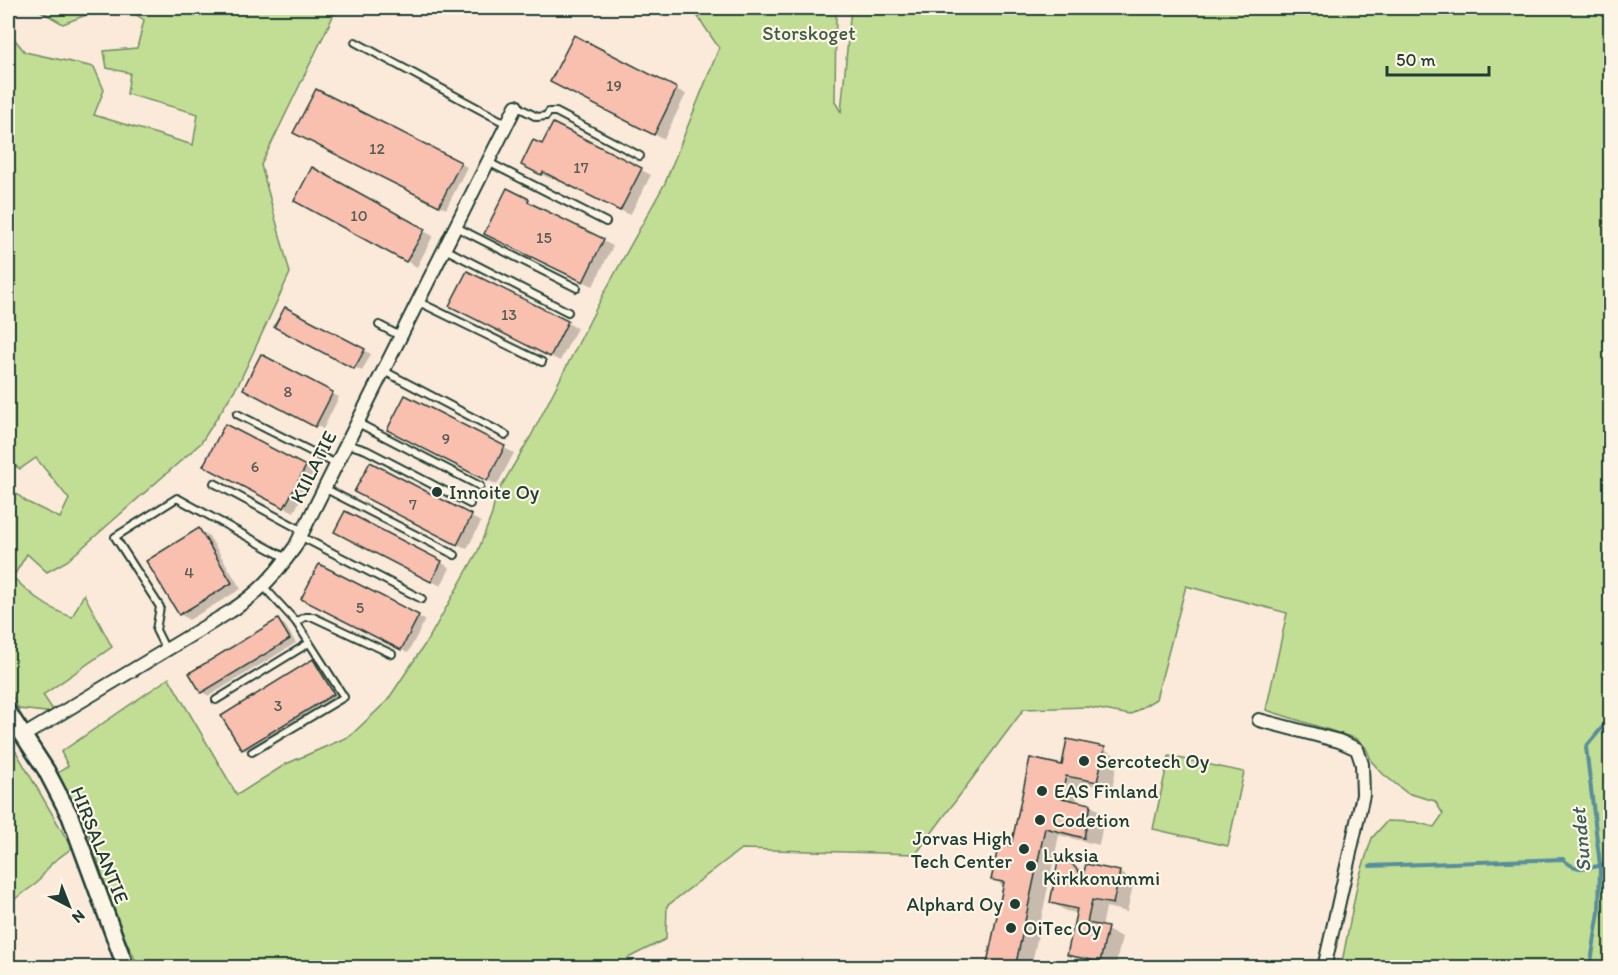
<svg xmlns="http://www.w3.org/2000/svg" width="1618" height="975" viewBox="0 0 1618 975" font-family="Itim,sans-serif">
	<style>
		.green { fill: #c2dd94; stroke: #708d64; stroke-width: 1.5 }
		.shadow { fill: #0003 }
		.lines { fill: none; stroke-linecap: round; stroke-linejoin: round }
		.stream { stroke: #588e9b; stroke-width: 4 }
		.building { fill: #f9c0b0; stroke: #1f3d34; stroke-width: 1.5 }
		.service-casing { stroke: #1f3d34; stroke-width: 10 }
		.minor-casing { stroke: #1f3d34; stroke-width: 16 }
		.tertiary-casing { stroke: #1f3d34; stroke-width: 20 }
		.service { stroke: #fcf5e5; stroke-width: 6 }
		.minor { stroke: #fcf5e5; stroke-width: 12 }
		.tertiary { stroke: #fcf5e5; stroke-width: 15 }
		.poi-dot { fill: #1f3d34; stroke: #fcf5e5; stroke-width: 2 }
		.labels { text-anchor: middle; stroke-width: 4.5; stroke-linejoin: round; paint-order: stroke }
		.number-label { font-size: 16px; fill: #565e53 }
		.park-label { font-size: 20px; fill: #405d47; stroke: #fcf5e5 }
		.street-label { font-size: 20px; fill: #1f3d34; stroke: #fcf5e5 }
		.poi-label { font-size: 20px; fill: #1f3d34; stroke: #fcf5e5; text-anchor: start }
		.water-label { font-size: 21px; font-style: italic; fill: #375f5f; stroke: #fcf5e5 }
	</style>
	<rect width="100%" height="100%" fill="#fbeada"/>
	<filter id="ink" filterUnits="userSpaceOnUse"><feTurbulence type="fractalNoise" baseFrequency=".0167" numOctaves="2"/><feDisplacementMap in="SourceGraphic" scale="12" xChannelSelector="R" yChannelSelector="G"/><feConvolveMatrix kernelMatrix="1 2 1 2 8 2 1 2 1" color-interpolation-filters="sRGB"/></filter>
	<g filter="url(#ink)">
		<!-- green -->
		<g class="green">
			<polygon points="35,8 104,8 63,24"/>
			<path d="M 126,8 L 337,8 L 261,165 L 290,273 L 239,383 L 201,443 L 67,561 L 47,572 L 27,554 L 13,577 C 31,595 48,609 72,617 L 84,594 L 112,647 L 43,695 L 55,713 L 19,709 L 8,689 L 8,487 L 27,502 L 60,518 L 69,499 L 36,458 L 20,469 L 8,460 L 8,34 L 11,35 L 25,52 L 94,67 L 104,90 L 94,115 L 193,145 L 198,114 L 127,94 L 130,73 L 107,68 L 104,51 L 137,48 L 144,20 Z"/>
			<polygon points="692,8 836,8 835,102 841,112 851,8 1610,8 1610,967 1341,967 1358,881 1372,838 1387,821 1415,822 1434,827 1443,814 1435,801 1407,793 1383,774 1372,762 1366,748 1357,739 1266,710 1287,613 1186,586 1156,699 1130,715 1088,707 1024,709 916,854 741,849 667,906 666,939 628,958 627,967 139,967 119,927 89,834 56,774 68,766 61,752 169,678 237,795 286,764 350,736 387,701 429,638 478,551 492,514 496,495 531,436 603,295 665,183 719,48"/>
			<polygon points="8,738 72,848 52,863 37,883 8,904"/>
			<polygon points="1169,756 1244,772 1228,846 1153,829"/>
		</g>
		<!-- shadow -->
		<g class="shadow">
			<polygon points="574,37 686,94 664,139 561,87"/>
			<polygon points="316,91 467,167 446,209 302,137"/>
			<polygon points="553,125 651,175 630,215 553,176 551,179 532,170"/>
			<polygon points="313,169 433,236 417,267 296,200"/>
			<polygon points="528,200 538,206 537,208 613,246 593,286 496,239"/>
			<polygon points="468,273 577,328 560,361 460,311"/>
			<polygon points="285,309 371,354 362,371 283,330"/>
			<polygon points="261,357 339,397 323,429 251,392"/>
			<polygon points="405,397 514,453 497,485 398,435"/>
			<polygon points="371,464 481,522 467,549 366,497"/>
			<polygon points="305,468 314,473 294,512 215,471"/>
			<polygon points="199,530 209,536 241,589 189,620 180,614"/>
			<polygon points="345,537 441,562 450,568 441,586"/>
			<polygon points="320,566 425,620 408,653 310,603"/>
			<polygon points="278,621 285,625 296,643 209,696 202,692"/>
			<polygon points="313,661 320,665 340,698 250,753 243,749 223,717"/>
			<polygon points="1104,749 1118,757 1112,789 1080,783 1076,803 1091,806 1105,814 1099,845 1059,835 1031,968 987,968 1004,886 993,879 1063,766"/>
			<polygon points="1069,862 1085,872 1119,872 1134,881 1127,912 1106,907 1102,928 1122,937 1115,968 1083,962 1069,954 1077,913 1066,911 1051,902"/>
		</g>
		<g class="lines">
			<!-- stream -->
			<g class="stream">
				<path d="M 1370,866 L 1563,859 C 1578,875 1591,865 1610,865"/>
				<polyline points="1590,968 1599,912 1600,865 1586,747 1610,718"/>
			</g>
		</g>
		<!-- building -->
		<g class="building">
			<polygon points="574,35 677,88 654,135 550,82"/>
			<polygon points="316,89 461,162 439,206 293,133"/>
			<polygon points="553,123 642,168 620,211 543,172 541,175 521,165 533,140 542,144"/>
			<polygon points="312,167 425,229 406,262 294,201"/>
			<polygon points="507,188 529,199 528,202 604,239 583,282 484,234"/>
			<polygon points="467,271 568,321 550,357 449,306"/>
			<polygon points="285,307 365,349 354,369 274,327"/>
			<polygon points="261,354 333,392 315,427 243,389"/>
			<polygon points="405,395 505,446 487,481 387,430"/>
			<polygon points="225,424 306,466 284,508 203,466"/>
			<polygon points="370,462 472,515 457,545 354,492"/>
			<polygon points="345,511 442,561 431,582 334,532"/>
			<polygon points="199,528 232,583 179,615 146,561"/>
			<polygon points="319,564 419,615 401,650 301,599"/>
			<polygon points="278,619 290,639 201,693 189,673"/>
			<polygon points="313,659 334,694 242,750 221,716"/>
			<polygon points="1067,739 1105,747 1097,782 1066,776 1061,798 1091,804 1084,838 1045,828 1015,968 986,968 1004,882 991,880 999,843 1011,846 1030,758 1062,765"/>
			<polygon points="1059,856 1069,861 1083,876 1086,864 1120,871 1113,904 1092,900 1087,923 1108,927 1100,962 1067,955 1077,909 1050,903"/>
		</g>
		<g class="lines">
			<defs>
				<g id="service">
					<polyline points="355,42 507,124"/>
					<polyline points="516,106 537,117 546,116 549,112 556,112 640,156"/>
					<polyline points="488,162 606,222"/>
					<polyline points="456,227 577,288"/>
					<polyline points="445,249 568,312"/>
					<polyline points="419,302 542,362"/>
					<polyline points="379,325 400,336"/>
					<polyline points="384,371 506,435"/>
					<polyline points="237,414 336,464"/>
					<polyline points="358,423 480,486"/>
					<polyline points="347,444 366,450 470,504"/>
					<polyline points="214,483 303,531"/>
					<polyline points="324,488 455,555"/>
					<polyline points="300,536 422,599"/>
					<polyline points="296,622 305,617 313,617 392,654"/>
					<polyline points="166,650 156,630 160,607 115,537 177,498 286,558"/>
					<polyline points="216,700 309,643"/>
					<polyline points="252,752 344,697 296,622 264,587"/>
				</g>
				<g id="minor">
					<polyline points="1259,720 1339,741 1357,749 1362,764 1363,795 1324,968"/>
					<path d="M 23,736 L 231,611 C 261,591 274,576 295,547 L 516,106"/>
				</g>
				<polyline id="tertiary" points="8,712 46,770 70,816 126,968"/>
			</defs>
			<!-- service casing -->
			<use href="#service" class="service-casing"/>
			<!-- minor casing -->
			<use href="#minor" class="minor-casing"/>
			<!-- tertiary casing -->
			<use href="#tertiary" class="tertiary-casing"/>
			<!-- service -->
			<use href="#service" class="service"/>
			<!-- minor -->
			<use href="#minor" class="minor"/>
			<!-- tertiary -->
			<use href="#tertiary" class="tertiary"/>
		</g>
	</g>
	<!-- markers -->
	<g class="poi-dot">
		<circle cx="437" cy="492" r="6"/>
		<circle cx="1084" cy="761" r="6"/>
		<circle cx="1042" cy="791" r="6"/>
		<circle cx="1040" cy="820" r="6"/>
		<circle cx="1024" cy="849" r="6"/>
		<circle cx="1031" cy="866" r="6"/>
		<circle cx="1015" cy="904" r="6"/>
		<circle cx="1011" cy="928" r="6"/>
	</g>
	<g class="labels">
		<!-- number labels -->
		<g class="number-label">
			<text x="614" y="91">19</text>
			<text x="377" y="154">12</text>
			<text x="581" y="173">17</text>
			<text x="359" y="221">10</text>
			<text x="544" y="243">15</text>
			<text x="509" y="320">13</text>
			<text x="288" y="397">8</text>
			<text x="446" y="444">9</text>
			<text x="255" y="472">6</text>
			<text x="413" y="510">7</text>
			<text x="189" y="578">4</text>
			<text x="360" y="613">5</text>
			<text x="278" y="711">3</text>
		</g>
		<!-- park labels -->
		<g class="park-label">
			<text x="809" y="40">Storskoget</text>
		</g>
		<!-- street labels -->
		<g class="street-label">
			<text transform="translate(313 467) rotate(-63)" y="7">KIILATIE</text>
			<text transform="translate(100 845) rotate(68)" y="7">HIRSALANTIE</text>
		</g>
		<!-- poi labels -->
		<g class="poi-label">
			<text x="449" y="499">Innoite Oy</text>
			<text x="1096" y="768">Sercotech Oy</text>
			<text x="1054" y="798">EAS Finland</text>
			<text x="1052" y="827">Codetion</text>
			<text x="1012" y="845" text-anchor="end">Jorvas High<tspan x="1012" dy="23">Tech Center</tspan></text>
			<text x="1043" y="862">Luksia<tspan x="1043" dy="23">Kirkkonummi</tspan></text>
			<text x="1003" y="911" text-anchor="end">Alphard Oy</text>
			<text x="1023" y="935">OiTec Oy</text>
		</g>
		<!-- water labels -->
		<g class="water-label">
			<text transform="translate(1581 840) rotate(-95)" y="7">Sundet</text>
		</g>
	</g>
	<!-- margin -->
	<rect width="1618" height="975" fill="none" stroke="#fcf5e5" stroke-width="30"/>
	<rect x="15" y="15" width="1588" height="945" fill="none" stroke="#1f3d34" stroke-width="2" filter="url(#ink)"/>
	<!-- north arrow -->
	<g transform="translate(69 906) rotate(138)" stroke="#fcf5e5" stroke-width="4.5" paint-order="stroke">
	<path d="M0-4.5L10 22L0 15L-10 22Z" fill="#1f3d34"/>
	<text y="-9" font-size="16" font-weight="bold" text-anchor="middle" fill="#1f3d34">N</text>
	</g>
	<!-- scale -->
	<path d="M1387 66v9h102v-9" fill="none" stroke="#1f3d34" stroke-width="3"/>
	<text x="1396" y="66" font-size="18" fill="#1f3d34" stroke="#fcf5e5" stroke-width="4.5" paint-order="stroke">50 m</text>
</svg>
